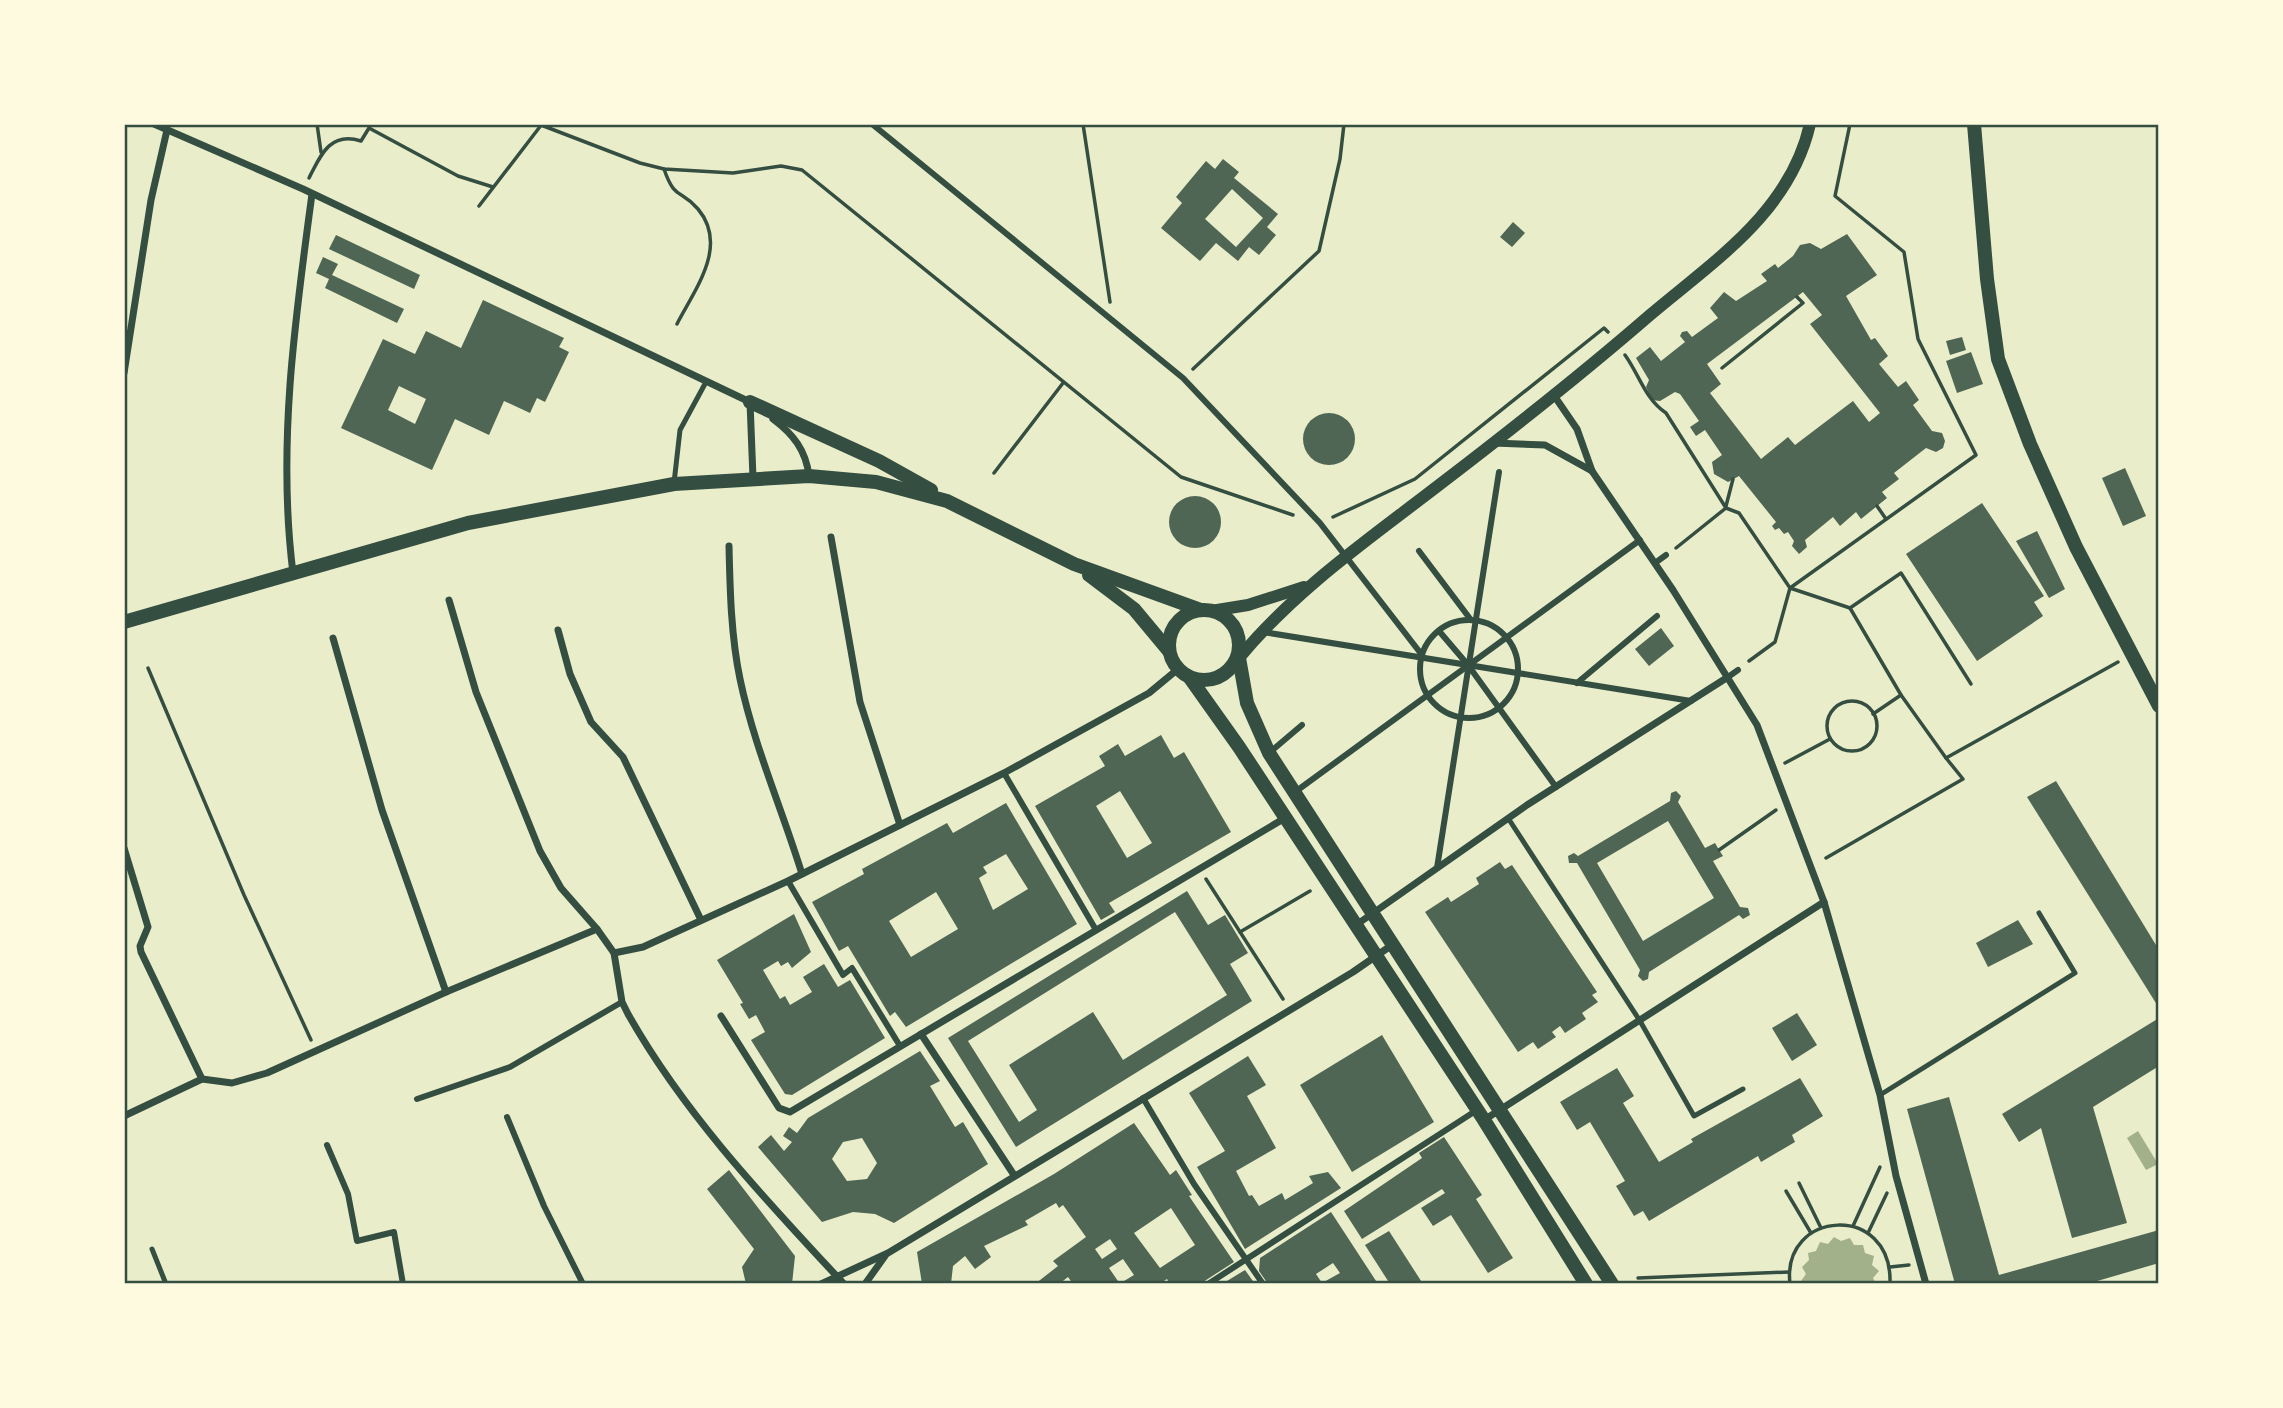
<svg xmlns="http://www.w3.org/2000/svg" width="2283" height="1408" viewBox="0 0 2283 1408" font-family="Commissioner,sans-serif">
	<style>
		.water { fill: #a3b18a }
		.building { fill: #4f6655; fill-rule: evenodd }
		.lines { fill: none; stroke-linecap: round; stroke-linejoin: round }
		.path { stroke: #344e41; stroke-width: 3.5 }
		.service { stroke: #344e41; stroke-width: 5 }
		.pedestrian { stroke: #344e41; stroke-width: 6 }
		.minor { stroke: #344e41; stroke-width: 7 }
		.tertiary { stroke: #344e41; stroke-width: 12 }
		.secondary { stroke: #344e41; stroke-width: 14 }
		.neatline { fill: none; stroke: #344e41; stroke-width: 2.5 }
	</style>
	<rect width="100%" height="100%" fill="#e9edc9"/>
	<!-- water -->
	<g class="water">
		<polygon points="2138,1131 2158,1164 2146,1170 2127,1138"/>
		<polygon points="1834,1237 1841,1241 1850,1238 1854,1245 1863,1245 1865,1253 1874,1256 1872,1265 1879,1271 1873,1278 1876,1284 1804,1284 1801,1281 1806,1274 1802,1267 1809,1260 1808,1253 1816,1251 1820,1242 1828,1244"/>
	</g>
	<!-- building -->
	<g class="building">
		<path d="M 1223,159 L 1239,172 L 1234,178 L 1278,214 L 1267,227 L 1276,235 L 1259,255 L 1249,247 L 1238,261 L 1216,243 L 1200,261 L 1161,228 L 1182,203 L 1176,197 L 1206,161 L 1215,169 ZM 1232,189 L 1263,218 L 1236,247 L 1205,219 Z"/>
		<polygon points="1513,222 1525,233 1512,247 1500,237"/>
		<path d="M 1847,234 L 1877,275 L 1846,296 L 1871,340 L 1875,338 L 1888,356 L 1879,364 L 1898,387 L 1906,381 L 1919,400 L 1913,405 L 1932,431 L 1942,433 L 1945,441 L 1943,448 L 1936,452 L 1926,448 L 1894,473 L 1899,479 L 1882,492 L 1887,498 L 1861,519 L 1856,512 L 1840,526 L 1833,517 L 1805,540 L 1807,547 L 1799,554 L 1792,546 L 1794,541 L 1788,532 L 1784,534 L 1779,528 L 1775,530 L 1772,526 L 1776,522 L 1739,476 L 1728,482 L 1714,474 L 1712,462 L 1722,455 L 1705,430 L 1696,436 L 1690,427 L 1699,421 L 1680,394 L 1675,392 L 1660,401 L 1652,400 L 1646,387 L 1649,380 L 1636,358 L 1650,347 L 1661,361 L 1685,342 L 1680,336 L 1682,332 L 1687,331 L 1692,337 L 1718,318 L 1710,308 L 1724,292 L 1736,301 L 1767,281 L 1761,274 L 1775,264 L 1778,268 L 1793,256 L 1800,245 L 1810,243 L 1821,249 ZM 1803,292 L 1822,315 L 1810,324 L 1880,413 L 1869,422 L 1853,401 L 1795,445 L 1788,437 L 1761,459 L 1710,393 L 1721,384 L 1707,364 Z"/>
		<polygon points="336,235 420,275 414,289 329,249"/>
		<polygon points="323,257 338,264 332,275 404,309 397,323 325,288 329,279 316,273"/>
		<path d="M 483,300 L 564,338 L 559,347 L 569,352 L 545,402 L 537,398 L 530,413 L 504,401 L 489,435 L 455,419 L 432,470 L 341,428 L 383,339 L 415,354 L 426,331 L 461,348 ZM 399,386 L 426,399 L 415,424 L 388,410 Z"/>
		<polygon points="1962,337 1966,350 1950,355 1946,341"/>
		<polygon points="1971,352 1983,384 1957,393 1946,361"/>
		<circle cx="1329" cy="439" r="26"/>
		<polygon points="2125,468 2146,516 2123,526 2102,478"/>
		<circle cx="1195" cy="522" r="26"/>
		<polygon points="1982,503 2044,596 2034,602 2043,616 1977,661 1906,554"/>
		<polygon points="2037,531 2065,589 2049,598 2016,541"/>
		<polygon points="1661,628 1674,646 1649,666 1635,649"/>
		<path d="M 1161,735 L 1174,758 L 1184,752 L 1231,832 L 1109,903 L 1115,912 L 1101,920 L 1035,806 L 1105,766 L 1099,756 L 1118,744 L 1125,756 ZM 1120,791 L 1152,843 L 1127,858 L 1096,806 Z"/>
		<polygon points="2056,781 2159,950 2159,1008 2027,797"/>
		<path d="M 1676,791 L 1681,796 L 1678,802 L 1705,848 L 1715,843 L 1719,850 L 1723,856 L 1713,861 L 1740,907 L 1748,908 L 1750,915 L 1743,919 L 1739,915 L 1649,972 L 1648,979 L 1643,981 L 1638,976 L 1640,970 L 1577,863 L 1569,863 L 1568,856 L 1574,853 L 1578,856 L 1670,801 L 1671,793 ZM 1668,821 L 1714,898 L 1643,941 L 1597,863 Z"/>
		<path d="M 1006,803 L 1077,924 L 906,1027 L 895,1012 L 890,1016 L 848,946 L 839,951 L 812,902 L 864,874 L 862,869 L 947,823 L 953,833 ZM 1006,854 L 1028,889 L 993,910 L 979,878 L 987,873 L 983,867 ZM 936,892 L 958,929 L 911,957 L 889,921 Z"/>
		<polygon points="1500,862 1505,869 1512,865 1597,992 1592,995 1598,1002 1582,1013 1586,1019 1565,1033 1560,1026 1552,1032 1556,1037 1538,1049 1533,1042 1518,1052 1425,912 1448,897 1451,902 1479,884 1476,878"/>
		<path d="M 1187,891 L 1208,925 L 1225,915 L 1248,953 L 1230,964 L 1252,1001 L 1016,1147 L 948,1038 ZM 1175,912 L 1227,995 L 1123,1060 L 1093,1012 L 1009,1065 L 1037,1110 L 1019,1122 L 968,1041 Z"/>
		<polygon points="794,914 811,952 792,968 788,962 781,966 778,961 763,970 780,999 785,996 790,1005 812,992 803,977 824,964 838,987 850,980 885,1038 792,1095 785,1094 751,1040 765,1032 756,1015 749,1019 740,1004 743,1003 717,960"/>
		<polygon points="2018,920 2033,944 1988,967 1976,943"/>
		<polygon points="1797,1013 1817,1045 1792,1061 1772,1028"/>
		<polygon points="2159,1018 2159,1066 2093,1107 2127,1223 2072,1238 2041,1128 2019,1142 2002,1114"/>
		<polygon points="1382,1035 1434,1122 1352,1172 1300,1085"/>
		<path d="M 920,1051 L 940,1081 L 930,1086 L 955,1127 L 963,1122 L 988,1164 L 894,1223 L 875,1214 L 853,1212 L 822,1222 L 758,1147 L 771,1135 L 784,1151 L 792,1142 L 783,1136 L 789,1127 L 797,1133 L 808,1118 ZM 862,1138 L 877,1163 L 867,1179 L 847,1181 L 832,1159 L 843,1142 Z"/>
		<polygon points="1248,1056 1266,1085 1247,1096 1276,1148 1236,1171 1249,1196 1252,1195 1259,1206 1282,1193 1285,1200 1313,1183 1309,1176 1328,1172 1341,1188 1245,1249 1197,1167 1225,1151 1189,1093"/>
		<polygon points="1617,1068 1634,1096 1623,1103 1659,1162 1693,1142 1691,1139 1800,1078 1823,1116 1792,1135 1795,1142 1761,1162 1758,1156 1649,1221 1643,1211 1634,1216 1616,1186 1625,1181 1590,1122 1577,1130 1560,1102"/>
		<polygon points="1949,1097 1999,1275 2159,1230 2159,1263 2087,1284 1955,1284 1907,1109"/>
		<path d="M 1134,1123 L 1170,1175 L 1176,1170 L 1192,1195 L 1189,1196 L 1234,1262 L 1200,1284 L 1170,1284 L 1167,1279 L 1159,1284 L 1126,1284 L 1124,1281 L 1134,1275 L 1123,1259 L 1109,1268 L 1120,1284 L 1073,1284 L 1068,1277 L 1059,1284 L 1035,1284 L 1058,1266 L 1053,1261 L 1086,1237 L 1063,1205 L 1059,1208 L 1056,1203 L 1025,1221 L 1028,1225 L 984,1246 L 991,1257 L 975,1269 L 965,1256 L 953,1266 L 951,1284 L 922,1284 L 917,1252 L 1054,1174 ZM 1171,1208 L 1195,1245 L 1160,1268 L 1134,1233 ZM 1110,1239 L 1117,1249 L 1102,1259 L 1095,1249 Z"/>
		<polygon points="1444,1137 1482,1195 1476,1199 1513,1258 1488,1273 1451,1215 1433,1226 1421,1208 1445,1193 1442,1189 1362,1239 1344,1211 1422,1158 1419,1153"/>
		<polygon points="729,1170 795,1256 792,1284 746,1284 742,1267 754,1249 707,1189"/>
		<path d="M 1331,1212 L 1378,1284 L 1361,1284 L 1359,1281 L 1355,1284 L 1268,1284 L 1259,1271 L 1260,1258 ZM 1333,1263 L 1340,1273 L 1322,1283 L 1316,1274 Z"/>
		<polygon points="1389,1231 1423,1284 1390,1284 1365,1245"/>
		<polygon points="1245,1270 1255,1284 1222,1284"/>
	</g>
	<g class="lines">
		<!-- path -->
		<g class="path">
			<polyline points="317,124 321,152"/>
			<polyline points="1083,124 1110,302"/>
			<polyline points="541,125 640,163 664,169 733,173 781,166 802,170 1181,477 1293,515"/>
			<path d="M 664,169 C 675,201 681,189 698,209 C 729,246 695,289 677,324"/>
			<path d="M 309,178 C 321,154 331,131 361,141 L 369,128 L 458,176 L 493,187"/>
			<polyline points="479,206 542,124"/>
			<path d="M 1625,355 C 1640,376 1645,399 1666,413 L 1726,508 L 1739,513 L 1790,588 L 1976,455 L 1918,339 L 1904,252 L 1835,196 L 1850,124"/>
			<polyline points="1722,368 1803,303 1797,297"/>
			<polyline points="1193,369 1319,251 1340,159 1344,124"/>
			<polyline points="994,473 1063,383"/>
			<polyline points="1726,506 1733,479"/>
			<polyline points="1877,506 1886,519"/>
			<polyline points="1333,517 1415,479 1604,328 1608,332"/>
			<polyline points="1676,548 1726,508"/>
			<polyline points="1749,661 1775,642 1790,588 1850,608"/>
			<polyline points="148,668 244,895 311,1040"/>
			<polyline points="1901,695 1850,608 1901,573 1971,684"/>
			<circle cx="1852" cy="726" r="25"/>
			<polyline points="1873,714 1901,695 1946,758 2118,662"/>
			<polyline points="1785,763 1830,739"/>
			<polyline points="1719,850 1776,810"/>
			<polyline points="1826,858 1963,779 1946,758"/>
			<polyline points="1206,879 1283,999"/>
			<polyline points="1240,932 1310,891"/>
			<polyline points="1799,1183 1821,1228"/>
			<polyline points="1786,1191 1811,1233"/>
			<polyline points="1853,1226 1880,1167"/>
			<polyline points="1868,1233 1887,1193"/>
			<polyline points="1890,1267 1909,1265"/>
			<polyline points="1638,1278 1789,1272"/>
			<path d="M 1790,1284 C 1781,1209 1893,1202 1890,1284"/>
		</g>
		<!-- service -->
		<g class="service">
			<polyline points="674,483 680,430 706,382"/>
			<polyline points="1508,818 1640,1021 1694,1116 1743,1089"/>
			<polyline points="1880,1095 2075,973 2039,913"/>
			<polyline points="152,1249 166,1284"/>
		</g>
		<!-- pedestrian -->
		<g class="pedestrian">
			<polyline points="872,124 1183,378 1320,523 1422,655"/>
			<polyline points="1419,551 1471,620"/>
			<polyline points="1655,563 1666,555"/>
			<circle cx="1469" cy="669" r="49"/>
			<polyline points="1439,631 1468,665 1556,787"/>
			<polyline points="1263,632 1691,701"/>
			<polyline points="1728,677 1738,670"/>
			<polyline points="1577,683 1657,616"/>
			<polyline points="1269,753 1302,725"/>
			<polyline points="1004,773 1096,930"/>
			<polyline points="1295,792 1640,540"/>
			<polyline points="1437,868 1499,472"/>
			<polyline points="788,881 843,975 852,968 900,1046"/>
			<polyline points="1143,1098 1194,1184 1263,1284"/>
			<polyline points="417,1099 510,1067 622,1002"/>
			<polyline points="507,1117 544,1206 583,1284"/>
			<polyline points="327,1145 348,1194 357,1241 394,1232 403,1284"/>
			<polyline points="1208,1284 1477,1110"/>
		</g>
		<!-- minor -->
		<g class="minor">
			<polyline points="154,124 303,189 752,403"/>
			<polyline points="124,373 151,200 167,130"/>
			<polyline points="1553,394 1577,429 1592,471"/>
			<polyline points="750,402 753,478"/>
			<path d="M 773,419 C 793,434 806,450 809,476"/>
			<polyline points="1493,443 1545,445 1592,471 1673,590 1757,725 1824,902 1880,1095 1896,1176 1926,1284"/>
			<polyline points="831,537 860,702 900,825"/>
			<path d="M 729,546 C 730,590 731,636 740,679 C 754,746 782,809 802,874"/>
			<path d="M 293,573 C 277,447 295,319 312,194"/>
			<polyline points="449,600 476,692 540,851 561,888 597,929"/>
			<polyline points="558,630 570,674 591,722 623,757 701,920"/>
			<polyline points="333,638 382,810 446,992"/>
			<polyline points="124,848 148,927 140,946 141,952 202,1079"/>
			<polyline points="1356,925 1527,805 1728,677"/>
			<path d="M 614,953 L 622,1002 L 628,1014 C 685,1115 765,1199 844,1284"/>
			<polyline points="721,1016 779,1108 790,1112 1285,818"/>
			<polyline points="921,1034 1014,1175"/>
			<polyline points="124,1116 202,1079 232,1083 267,1073 446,992 597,929 614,953 643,947 788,881 1004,773 1149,693 1178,669"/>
			<polyline points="1484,1120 1824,902"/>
			<polyline points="821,1284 888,1253 1353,972 1392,945"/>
			<polyline points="865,1284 885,1256"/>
		</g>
		<!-- tertiary -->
		<g class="tertiary">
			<polyline points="1211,611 1248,605 1304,587"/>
			<path d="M 1239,658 C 1296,589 1369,539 1439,485 C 1511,430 1582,374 1650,315 C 1715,260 1790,212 1810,124"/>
		</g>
		<!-- secondary -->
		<g class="secondary">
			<polyline points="1974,124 1987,279 1998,359 2030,444 2076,547 2159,706"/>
			<polyline points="750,402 879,461 931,490"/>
			<polyline points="1089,575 1134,609 1169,651"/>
			<circle cx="1204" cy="645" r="35"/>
			<polyline points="124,622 468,523 674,484 809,476 876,482 947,501 1074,564 1201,610"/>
			<polyline points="1239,658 1247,703 1269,753 1612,1284"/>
			<polyline points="1190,678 1239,747 1484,1120 1586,1284"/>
		</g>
	</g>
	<!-- border -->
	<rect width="2283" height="1408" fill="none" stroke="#fefae0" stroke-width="252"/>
	<rect x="126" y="126" width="2031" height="1156" class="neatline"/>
</svg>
